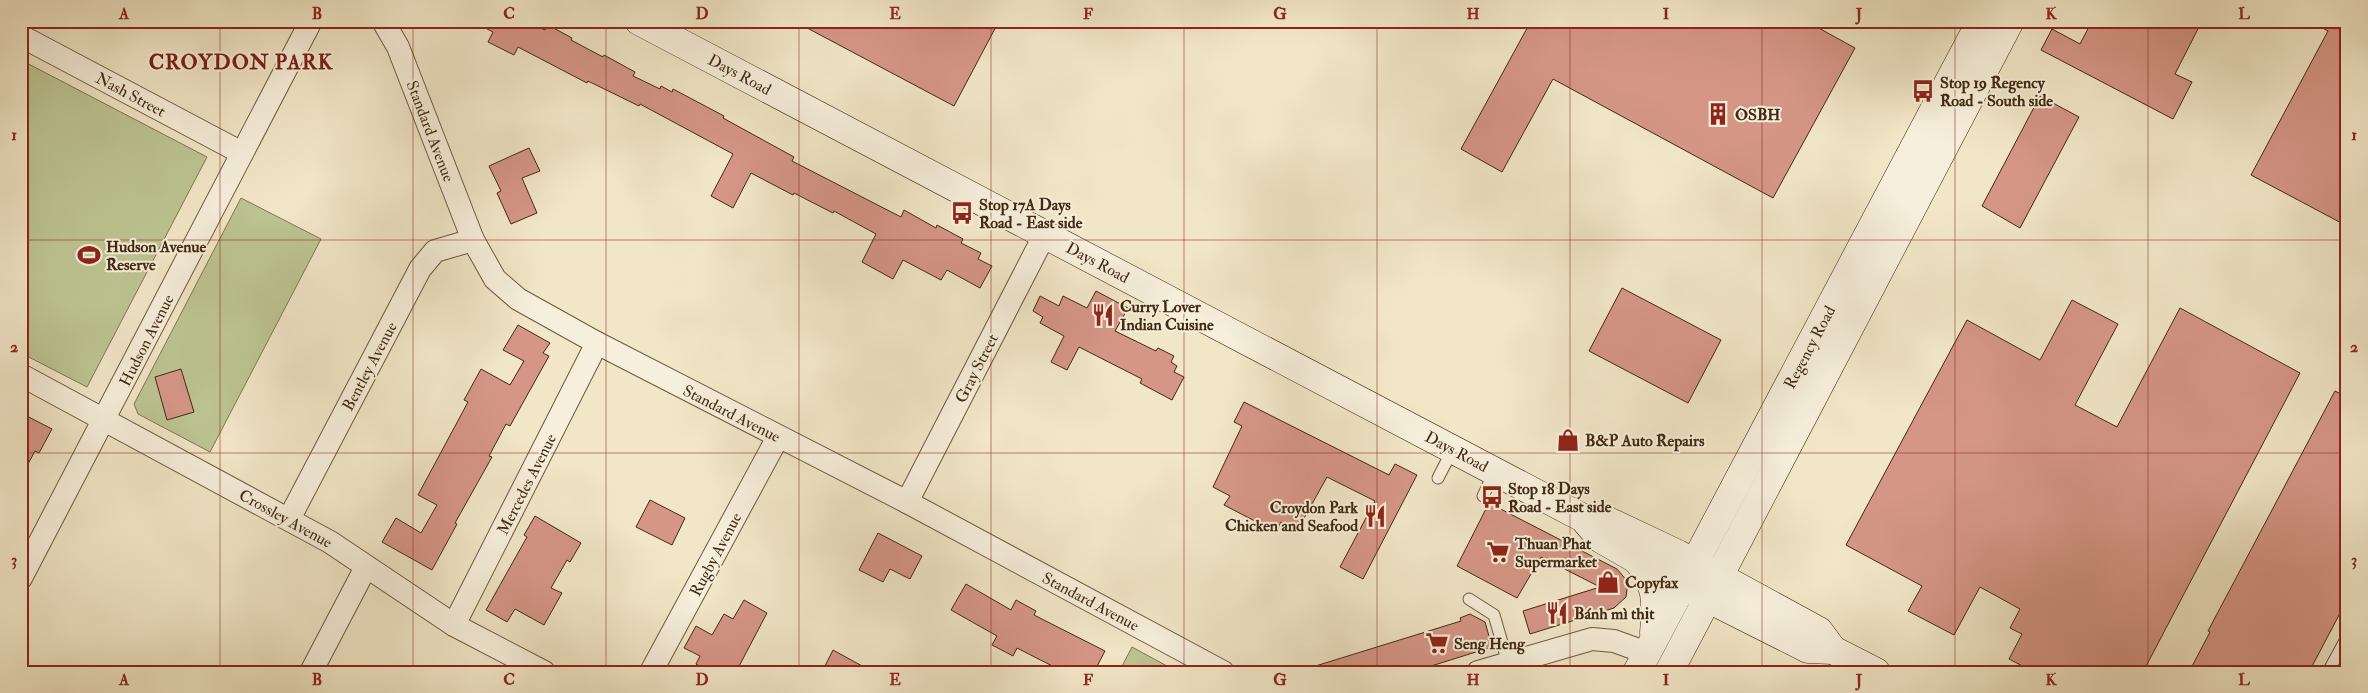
<svg xmlns="http://www.w3.org/2000/svg" width="2368" height="693" viewBox="0 0 2368 693" font-family="'IM FELL Double Pica',serif">
	<style>
		.green { fill: #bdc493; stroke: #807652 }
		.building { fill: #d59686; stroke: #422911 }
		.lines { fill: none; stroke-linecap: round; stroke-linejoin: round }
		.lane-casing { stroke: #6e583e; stroke-width: 13 }
		.street-casing { stroke: #6e583e; stroke-width: 24 }
		.secondary-casing { stroke: #422911; stroke-width: 29 }
		.lane { stroke: #f6efdb; stroke-width: 11 }
		.street { stroke: #f6efdb; stroke-width: 22 }
		.secondary { stroke: #f6efdb; stroke-width: 28 }
		.grid { fill: none; stroke: #8f2418; stroke-width: 1; stroke-opacity: 0.55 }
		.labels { text-anchor: middle; stroke-width: 4; stroke-linejoin: round; paint-order: stroke }
		.street-label { font-size: 16px; fill: #422911; stroke: #f6efdb }
		.poi-label { font-size: 16px; font-weight: bold; fill: #422911; stroke: #f6efdb; text-anchor: start }
		.district-label { font-size: 21px; font-weight: bold; letter-spacing: 1px; fill: #7a1f14; stroke: #f6efdb }
		.neatline { fill: none; stroke: #8f2418; stroke-width: 2 }
		.grid-label { font-size: 16px; text-anchor: middle; font-weight: bold; fill: #8f2418 }
	</style>
	<rect width="100%" height="100%" fill="#f1e6c7"/>
	<filter id="stains"><feTurbulence type="fractalNoise" baseFrequency=".004" numOctaves="4"/><feColorMatrix values="0 0 0 0 .2 0 0 0 0 .09 0 0 0 0 .02 0 0 0 .5 -.17"/></filter>
	<radialGradient id="worn" r=".72"><stop offset=".6" stop-color="#630" stop-opacity="0"/><stop offset="1" stop-color="#630" stop-opacity=".3"/></radialGradient>
	<!-- green -->
	<g class="green">
		<polygon points="21,60 207,157 87,387 21,353"/>
		<polygon points="241,198 321,239 210,452 138,414 134,404"/>
		<polygon points="1132,647 1178,672 1119,672"/>
	</g>
	<!-- building -->
	<g class="building">
		<polygon points="472,21 526,21 545,30 548,25 572,38 571,40 603,57 604,55 635,72 633,76 660,89 661,86 672,92 673,89 724,116 723,118 794,157 792,161 901,217 904,210 936,228 937,225 963,239 961,243 981,253 978,259 992,266 980,288 947,270 941,280 903,260 893,279 862,262 876,234 834,211 833,213 794,193 793,195 751,173 733,208 711,196 733,154 640,104 639,106 588,81 587,83 518,47 514,55 488,42 493,32"/>
		<polygon points="794,21 999,21 954,106"/>
		<polygon points="1531,21 1806,21 1855,48 1773,198 1553,79 1502,172 1461,149"/>
		<polygon points="2092,21 2202,21 2175,74 2192,82 2173,119 2041,50 2052,29 2080,44"/>
		<polygon points="2310,21 2347,21 2347,226 2251,175 2328,31"/>
		<polygon points="2040,96 2079,117 2020,228 1982,206"/>
		<polygon points="529,148 540,171 522,178 537,213 511,224 497,193 501,191 489,166"/>
		<polygon points="1622,288 1721,340 1688,403 1589,351"/>
		<polygon points="1096,291 1128,308 1115,331 1156,351 1158,348 1174,356 1171,362 1177,366 1174,372 1184,377 1172,400 1140,383 1142,379 1079,347 1067,370 1051,362 1064,336 1040,323 1043,317 1033,311 1040,296 1059,306 1063,296 1087,308"/>
		<polygon points="2072,300 2118,324 2075,405 2117,427 2180,308 2300,373 2143,672 2034,672 2009,659 2022,634 2010,628 2020,609 1980,587 1954,635 1908,611 1922,586 1846,545 1967,320 2040,360"/>
		<polygon points="518,325 550,343 543,353 549,356 510,426 506,424 489,456 492,457 455,523 457,524 432,570 382,542 396,518 421,533 437,505 418,495 468,402 464,400 481,369 510,385 524,361 503,350"/>
		<polygon points="181,369 194,412 167,420 155,377"/>
		<polygon points="2335,391 2347,397 2347,600 2309,672 2189,672 2210,632 2208,631"/>
		<polygon points="1244,402 1389,475 1395,464 1417,475 1363,579 1340,567 1375,501 1327,477 1297,531 1281,522 1276,532 1224,505 1230,496 1213,487 1242,426 1234,422"/>
		<polygon points="21,413 52,429 39,453 35,451 21,477"/>
		<polygon points="650,500 685,518 672,545 636,527"/>
		<polygon points="1489,503 1617,569 1628,582 1626,597 1614,608 1530,634 1523,611 1600,587 1541,557 1517,598 1457,566"/>
		<polygon points="535,516 581,543 570,562 567,560 551,588 562,593 544,625 515,609 507,622 486,610 527,537 524,535"/>
		<polygon points="878,533 922,556 910,579 890,569 883,582 859,570"/>
		<polygon points="966,584 1011,610 1016,600 1036,611 1034,615 1105,651 1094,672 1064,672 1017,648 1013,656 992,645 997,636 951,610"/>
		<polygon points="744,600 767,613 736,672 711,672 696,664 700,656 684,648 696,626 712,635 724,614 733,619"/>
		<polygon points="1470,614 1485,622 1492,647 1412,672 1309,672 1309,668 1461,621 1460,618"/>
		<polygon points="833,650 873,672 822,672"/>
	</g>
	<g class="lines">
		<defs>
			<g id="lane">
				<polyline points="1438,478 1453,449"/>
				<polyline points="1483,496 1495,471"/>
				<polyline points="1469,599 1494,615 1508,663"/>
				<polyline points="2328,672 2347,637"/>
			</g>
			<g id="street">
				<polyline points="383,21 398,47 473,240 495,279 518,299 597,343 907,502 1223,672"/>
				<polyline points="21,36 242,153"/>
				<polyline points="21,375 330,542 454,625 544,672"/>
				<polyline points="907,502 1045,234"/>
				<polyline points="289,519 420,269 435,251 473,240"/>
				<polyline points="21,578 311,21"/>
				<polyline points="454,625 597,343"/>
				<polyline points="311,672 366,567"/>
				<polyline points="651,672 778,437"/>
				<polyline points="1478,672 1592,639 1614,641 1647,653"/>
			</g>
			<g id="secondary">
				<polyline points="639,21 1583,518 1601,539 1683,586 1808,649 1833,650"/>
				<polyline points="1585,518 1606,520 1678,554 1819,631 1833,650 1876,672"/>
				<path d="M 1635,558 C 1657,581 1657,603 1654,633"/>
				<polyline points="1637,672 1981,21"/>
				<polyline points="1669,672 2010,21"/>
			</g>
		</defs>
		<!-- lane casing -->
		<use href="#lane" class="lane-casing"/>
		<!-- street casing -->
		<use href="#street" class="street-casing"/>
		<!-- secondary casing -->
		<use href="#secondary" class="secondary-casing"/>
		<!-- lane -->
		<use href="#lane" class="lane"/>
		<!-- street -->
		<use href="#street" class="street"/>
		<!-- secondary -->
		<use href="#secondary" class="secondary"/>
	</g>
	<!-- grid -->
	<path class="grid" d="M 220,21 L 220,672M 413,21 L 413,672M 606,21 L 606,672M 799,21 L 799,672M 991,21 L 991,672M 1184,21 L 1184,672M 1377,21 L 1377,672M 1570,21 L 1570,672M 1762,21 L 1762,672M 1955,21 L 1955,672M 2148,21 L 2148,672M 21,240 L 2347,240M 21,453 L 2347,453"/>
	<!-- icons -->
	<defs>
		<symbol id="bus-bare" viewBox="-9 -9 18 18"><path d="M-5-6H5V4H4V6H2V4H-2V6H-4V4H-5ZM-3.5-4V0h7V-4ZM-3.5 1.2v1.5H-2V1.2ZM2 1.2v1.5H3.5V1.2Z" fill="#8f2418" stroke="#f6efdb" stroke-width="2.5" paint-order="stroke"/></symbol>
		<symbol id="building-bare" viewBox="-9 -9 18 18"><path d="M-4-6H4V6H1V3H-1V6H-4ZM-2.5-4.3h1.7v1.8h-1.7ZM.8-4.3h1.7v1.8H.8ZM-2.5-1h1.7V.8h-1.7ZM.8-1h1.7V.8H.8Z" fill="#8f2418" stroke="#f6efdb" stroke-width="2.5" paint-order="stroke"/></symbol>
		<symbol id="stadium-bare" viewBox="-9 -9 18 18"><path d="M0-5a6.5 5 0 1 0 0 10a6.5 5 0 1 0 0-10ZM-3.5-1.8h7v3.6h-7Z" fill="#8f2418" stroke="#f6efdb" stroke-width="2.5" paint-order="stroke"/></symbol>
		<symbol id="restaurant-bare" viewBox="-9 -9 18 18"><path d="M-5-6h1v4h1v-4h1v4h1v-4h1v5L-1.5 .5V6h-2V.5L-5-1ZM5-6V6H3V1.5H1.5Q1.5-4 5-6Z" fill="#8f2418" stroke="#f6efdb" stroke-width="2.5" paint-order="stroke"/></symbol>
		<symbol id="shop-bare" viewBox="-9 -9 18 18"><path d="M-5-2.5h2.3a2.7 3.5 0 0 1 5.4 0H5L5.5 6h-11ZM-1.5-2.5h3a1.5 2.3 0 0 0-3 0Z" fill="#8f2418" stroke="#f6efdb" stroke-width="2.5" paint-order="stroke"/></symbol>
		<symbol id="supermarket-bare" viewBox="-9 -9 18 18"><path d="M-6-5.5h2.5l.6 2H6L4.5 2H-2.5L-4.4-4H-6ZM-1.5 3.2a1.3 1.3 0 1 0 .1 0ZM3 3.2a1.3 1.3 0 1 0 .1 0Z" fill="#8f2418" stroke="#f6efdb" stroke-width="2.5" paint-order="stroke"/></symbol>
	</defs>
	<g fill-rule="evenodd">
		<use href="#bus-bare" x="1907" y="75" width="32" height="32"/>
		<use href="#building-bare" x="1702" y="98" width="32" height="32"/>
		<use href="#bus-bare" x="946" y="197" width="32" height="32"/>
		<use href="#stadium-bare" x="73" y="239" width="32" height="32"/>
		<use href="#restaurant-bare" x="1087" y="299" width="32" height="32"/>
		<use href="#shop-bare" x="1552" y="424" width="32" height="32"/>
		<use href="#bus-bare" x="1476" y="481" width="32" height="32"/>
		<use href="#restaurant-bare" x="1359" y="500" width="32" height="32"/>
		<use href="#supermarket-bare" x="1482" y="536" width="32" height="32"/>
		<use href="#shop-bare" x="1592" y="566" width="32" height="32"/>
		<use href="#restaurant-bare" x="1541" y="597" width="32" height="32"/>
		<use href="#supermarket-bare" x="1421" y="627" width="32" height="32"/>
	</g>
	<g class="labels">
		<!-- street labels -->
		<g class="street-label">
			<text transform="translate(740 74) rotate(28)" y="6">Days Road</text>
			<text transform="translate(131 94) rotate(28)" y="6">Nash Street</text>
			<text transform="translate(431 131) rotate(69)" y="6">Standard Avenue</text>
			<text transform="translate(1098 262) rotate(28)" y="6">Days Road</text>
			<text transform="translate(146 340) rotate(-63)" y="6">Hudson Avenue</text>
			<text transform="translate(1809 347) rotate(-62)" y="6">Regency Road</text>
			<text transform="translate(369 366) rotate(-62)" y="6">Bentley Avenue</text>
			<text transform="translate(976 368) rotate(-63)" y="6">Gray Street</text>
			<text transform="translate(732 413) rotate(27)" y="6">Standard Avenue</text>
			<text transform="translate(1457 451) rotate(28)" y="6">Days Road</text>
			<text transform="translate(526 484) rotate(-63)" y="6">Mercedes Avenue</text>
			<text transform="translate(286 518) rotate(29)" y="6">Crossley Avenue</text>
			<text transform="translate(715 554) rotate(-62)" y="6">Rugby Avenue</text>
			<text transform="translate(1091 601) rotate(28)" y="6">Standard Avenue</text>
		</g>
		<!-- poi labels -->
		<g class="poi-label">
			<text x="1940" y="88">Stop 19 Regency<tspan x="1940" dy="18">Road - South side</tspan></text>
			<text x="1735" y="120">OSBH</text>
			<text x="979" y="210">Stop 17A Days<tspan x="979" dy="18">Road - East side</tspan></text>
			<text x="106" y="252">Hudson Avenue<tspan x="106" dy="18">Reserve</tspan></text>
			<text x="1120" y="312">Curry Lover<tspan x="1120" dy="18">Indian Cuisine</tspan></text>
			<text x="1585" y="446">B&amp;P Auto Repairs</text>
			<text x="1508" y="494">Stop 18 Days<tspan x="1508" dy="18">Road - East side</tspan></text>
			<text x="1358" y="513" text-anchor="end">Croydon Park<tspan x="1358" dy="18">Chicken and Seafood</tspan></text>
			<text x="1515" y="549">Thuan Phat<tspan x="1515" dy="18">Supermarket</tspan></text>
			<text x="1625" y="588">Copyfax</text>
			<text x="1574" y="619">Bánh mì thịt</text>
			<text x="1454" y="649">Seng Heng</text>
		</g>
		<!-- district labels -->
		<g class="district-label">
			<text x="241" y="69">CROYDON PARK</text>
		</g>
	</g>
	<!-- margin -->
	<rect width="2368" height="693" fill="none" stroke="#f1e6c7" stroke-width="55"/>
	<rect x="28" y="28" width="2312" height="638" class="neatline"/>
	<g class="grid-label">
		<text x="124" y="19">A</text>
		<text x="317" y="19">B</text>
		<text x="509" y="19">C</text>
		<text x="702" y="19">D</text>
		<text x="895" y="19">E</text>
		<text x="1088" y="19">F</text>
		<text x="1280" y="19">G</text>
		<text x="1473" y="19">H</text>
		<text x="1666" y="19">I</text>
		<text x="1859" y="19">J</text>
		<text x="2051" y="19">K</text>
		<text x="2244" y="19">L</text>
		<text x="14" y="140">1</text>
		<text x="2354" y="140">1</text>
		<text x="14" y="352">2</text>
		<text x="2354" y="352">2</text>
		<text x="14" y="565">3</text>
		<text x="2354" y="565">3</text>
		<text x="124" y="685">A</text>
		<text x="317" y="685">B</text>
		<text x="509" y="685">C</text>
		<text x="702" y="685">D</text>
		<text x="895" y="685">E</text>
		<text x="1088" y="685">F</text>
		<text x="1280" y="685">G</text>
		<text x="1473" y="685">H</text>
		<text x="1666" y="685">I</text>
		<text x="1859" y="685">J</text>
		<text x="2051" y="685">K</text>
		<text x="2244" y="685">L</text>
	</g>
	<rect width="100%" height="100%" filter="url(#stains)"/>
	<rect width="100%" height="100%" fill="url(#worn)"/>
</svg>
